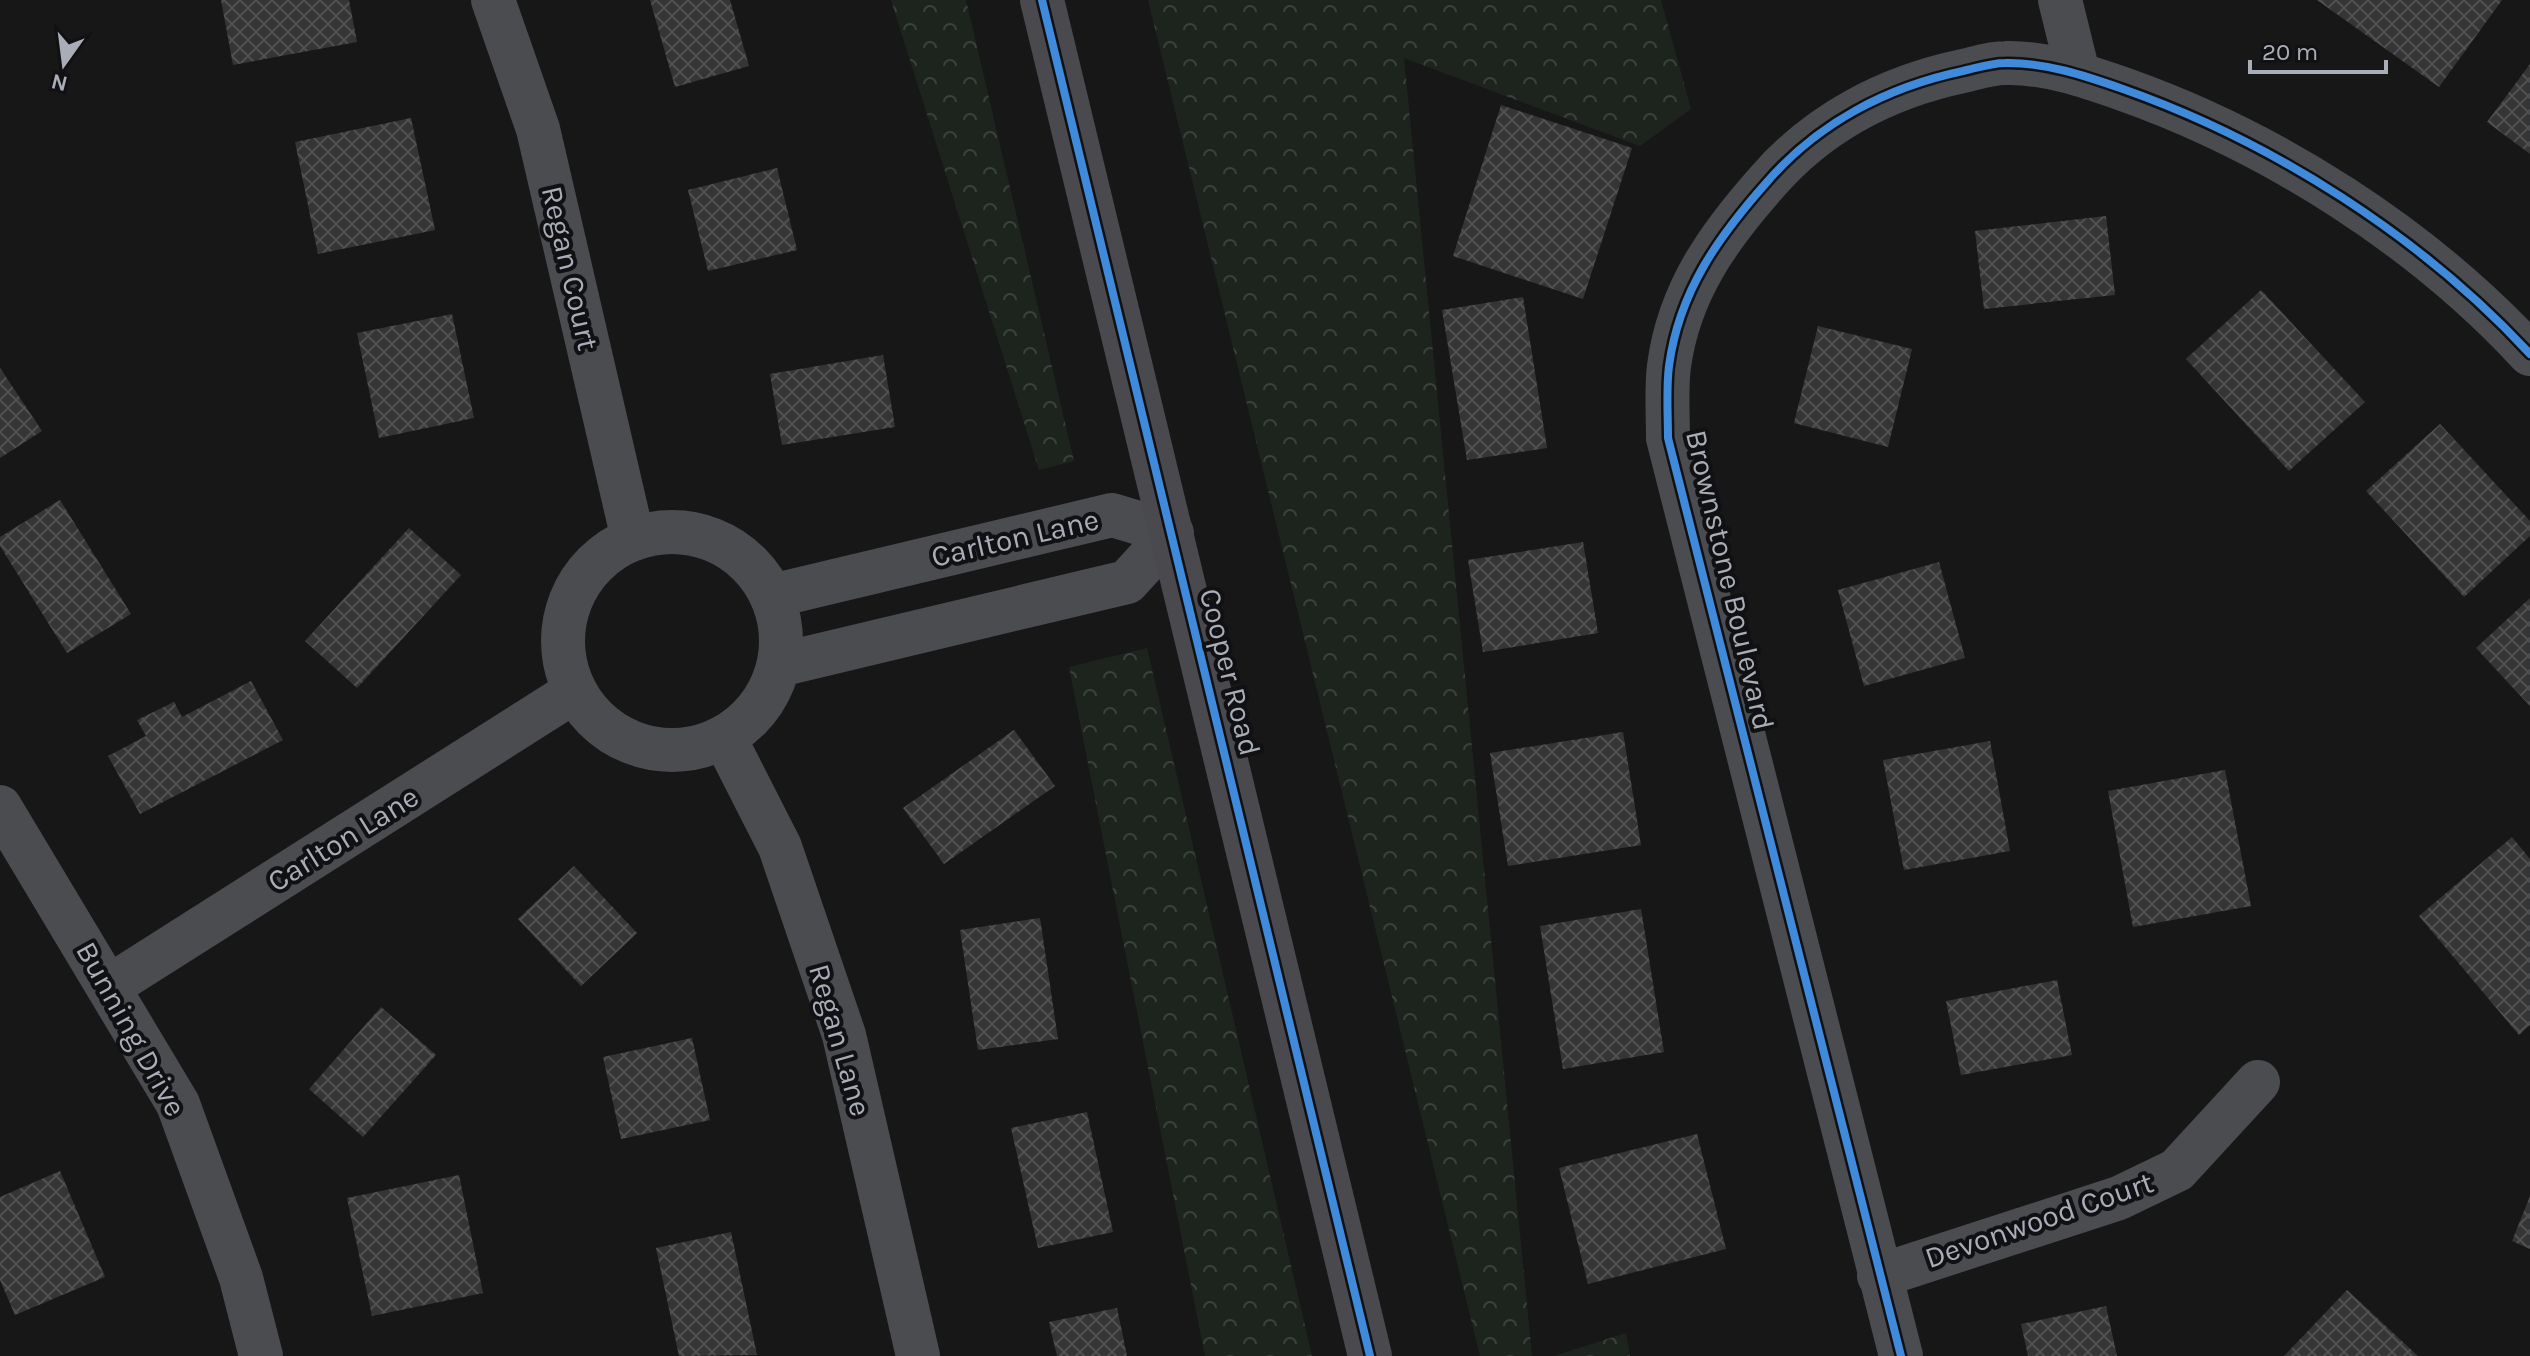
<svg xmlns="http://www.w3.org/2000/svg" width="2530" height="1356" viewBox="0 0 2530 1356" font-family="Karla,sans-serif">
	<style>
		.forest { fill: url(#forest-crowns) }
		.building { fill: url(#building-cross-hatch) }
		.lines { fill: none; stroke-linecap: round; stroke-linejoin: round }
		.street { stroke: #4b4c50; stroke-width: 44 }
		.secondary { stroke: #4a4a4e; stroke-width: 44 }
		.cycleway-casing { stroke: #111113; stroke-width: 13 }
		.cycleway { stroke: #408adc; stroke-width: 8 }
		.labels { text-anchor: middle; stroke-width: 8; stroke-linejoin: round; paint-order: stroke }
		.street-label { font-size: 30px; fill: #a8adb8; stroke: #111113 }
	</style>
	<defs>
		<pattern id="forest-crowns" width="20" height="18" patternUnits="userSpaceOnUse" patternTransform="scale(2)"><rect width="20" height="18" fill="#1d241e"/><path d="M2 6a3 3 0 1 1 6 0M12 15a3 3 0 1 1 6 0" fill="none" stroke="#3b413d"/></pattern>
		<pattern id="building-cross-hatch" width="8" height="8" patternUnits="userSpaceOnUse" patternTransform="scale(2)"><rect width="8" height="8" fill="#353536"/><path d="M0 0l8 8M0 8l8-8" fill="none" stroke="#4f5051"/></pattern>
	</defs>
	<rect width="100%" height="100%" fill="#171717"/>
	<!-- forest -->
	<g class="forest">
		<polygon points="891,0 966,0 1074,461 1039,470"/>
		<polygon points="1148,0 1661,0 1691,109 1640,146 1404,58 1532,1356 1480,1356"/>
		<polygon points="1147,648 1312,1356 1205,1356 1069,667"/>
		<polygon points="1626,1333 1630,1356 1554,1356"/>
	</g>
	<!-- building -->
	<g class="building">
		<polygon points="221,0 349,0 357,42 233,65"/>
		<polygon points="650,0 730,0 749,66 675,87"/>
		<polygon points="2317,0 2502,0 2439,87"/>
		<polygon points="2530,64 2530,154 2487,122"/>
		<polygon points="1501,105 1632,148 1583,299 1453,256"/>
		<polygon points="411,118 435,230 318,254 295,142"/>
		<polygon points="777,168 797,250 708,271 688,190"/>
		<polygon points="2106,216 2115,295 1984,309 1975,231"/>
		<polygon points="2261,290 2365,402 2289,471 2186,359"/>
		<polygon points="1523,297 1547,448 1467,460 1442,310"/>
		<polygon points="452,314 474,418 379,438 357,333"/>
		<polygon points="1818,326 1912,349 1888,447 1794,423"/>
		<polygon points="883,355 895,427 782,445 770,374"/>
		<polygon points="0,368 42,431 0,458"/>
		<polygon points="2440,424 2530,521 2530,536 2464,597 2366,491"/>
		<polygon points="60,500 131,614 67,653 0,546 0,537"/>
		<polygon points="409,528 461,575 357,688 305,641"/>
		<polygon points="1583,542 1598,633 1483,652 1468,560"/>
		<polygon points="1939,562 1965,658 1864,686 1838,590"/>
		<polygon points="2530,598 2530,706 2476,648"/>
		<polygon points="251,681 283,740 140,814 108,756 146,736 137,720 174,702 182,717"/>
		<polygon points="1014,730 1055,786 944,864 903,808"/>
		<polygon points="1623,732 1641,845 1508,866 1490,753"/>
		<polygon points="1990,741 2010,851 1904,870 1883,760"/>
		<polygon points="2225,770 2251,906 2133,927 2108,791"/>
		<polygon points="2512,837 2530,859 2530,1025 2519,1035 2419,916"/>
		<polygon points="574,866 637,933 581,986 518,919"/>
		<polygon points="1641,909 1664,1052 1563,1069 1540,926"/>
		<polygon points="1040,918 1058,1039 978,1050 960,930"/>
		<polygon points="2057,980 2072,1055 1961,1075 1946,1001"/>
		<polygon points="381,1007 436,1055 363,1137 309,1089"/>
		<polygon points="692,1038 710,1120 621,1139 603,1057"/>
		<polygon points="1087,1112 1113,1232 1038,1248 1011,1128"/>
		<polygon points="1697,1134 1726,1249 1588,1284 1559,1168"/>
		<polygon points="60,1171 105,1277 15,1315 0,1280 0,1197"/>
		<polygon points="459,1175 483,1293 372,1316 347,1198"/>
		<polygon points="2530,1196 2530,1249 2512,1241"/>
		<polygon points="731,1232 757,1355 679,1356 656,1248"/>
		<polygon points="2347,1290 2418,1356 2284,1356"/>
		<polygon points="2106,1306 2117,1356 2028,1356 2021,1324"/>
		<polygon points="1117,1308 1127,1356 1057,1356 1049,1322"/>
	</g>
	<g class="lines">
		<!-- street -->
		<g class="street">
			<polyline points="493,0 538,129 633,539"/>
			<polyline points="2060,0 2078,73"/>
			<circle cx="672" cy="641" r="109"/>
			<polyline points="772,596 1112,515 1172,533 1127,582 779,665"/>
			<polyline points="724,737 780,847 844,1035 918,1356"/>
			<polyline points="0,807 178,1104 241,1278 261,1356"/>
			<polyline points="110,986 575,691"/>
			<polyline points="1879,1276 2119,1198 2177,1170 2258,1082"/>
			<path d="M 1901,1356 L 1668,438 C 1668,415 1666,389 1669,366 C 1679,291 1719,236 1767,182 C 1818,123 1887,87 1963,71 C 1976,68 1992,63 2005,63 C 2045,62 2086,76 2123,89 C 2273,142 2422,237 2530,354"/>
		</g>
		<!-- secondary -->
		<polyline class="secondary" points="1042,0 1370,1356"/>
		<defs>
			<g id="cycleway">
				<polyline points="1042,0 1370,1356"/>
				<path d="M 1901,1356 L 1668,438 C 1668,415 1666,389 1669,366 C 1679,291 1719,236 1767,182 C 1818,123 1887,87 1963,71 C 1976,68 1992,63 2005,63 C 2045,62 2086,76 2123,89 C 2273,142 2422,237 2530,354"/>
			</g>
		</defs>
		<!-- cycleway casing -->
		<use href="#cycleway" class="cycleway-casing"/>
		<!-- cycleway -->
		<use href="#cycleway" class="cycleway"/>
	</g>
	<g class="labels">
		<!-- street labels -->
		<g class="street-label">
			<text transform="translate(570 268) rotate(77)" y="10">Regan Court</text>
			<text transform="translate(1015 538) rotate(-13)" y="10">Carlton Lane</text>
			<text transform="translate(1730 580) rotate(77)" y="10">Brownstone Boulevard</text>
			<text transform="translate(1230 672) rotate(76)" y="10">Cooper Road</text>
			<text transform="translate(343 839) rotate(-32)" y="10">Carlton Lane</text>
			<text transform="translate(131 1029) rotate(61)" y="10">Bunning Drive</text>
			<text transform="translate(840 1040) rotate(74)" y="10">Regan Lane</text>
			<text transform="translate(2039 1220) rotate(-19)" y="10">Devonwood Court</text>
		</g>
	</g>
	<!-- north arrow -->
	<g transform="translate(64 64) rotate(194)" stroke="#111113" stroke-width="6" paint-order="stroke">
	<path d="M0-6L14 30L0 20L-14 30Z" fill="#a8adb8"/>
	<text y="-12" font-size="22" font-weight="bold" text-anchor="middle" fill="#a8adb8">N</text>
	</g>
	<!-- scale -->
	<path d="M2250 60v12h136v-12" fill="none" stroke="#a8adb8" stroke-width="4"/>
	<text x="2262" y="60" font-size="24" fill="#a8adb8" stroke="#111113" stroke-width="6" paint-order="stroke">20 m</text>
</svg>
